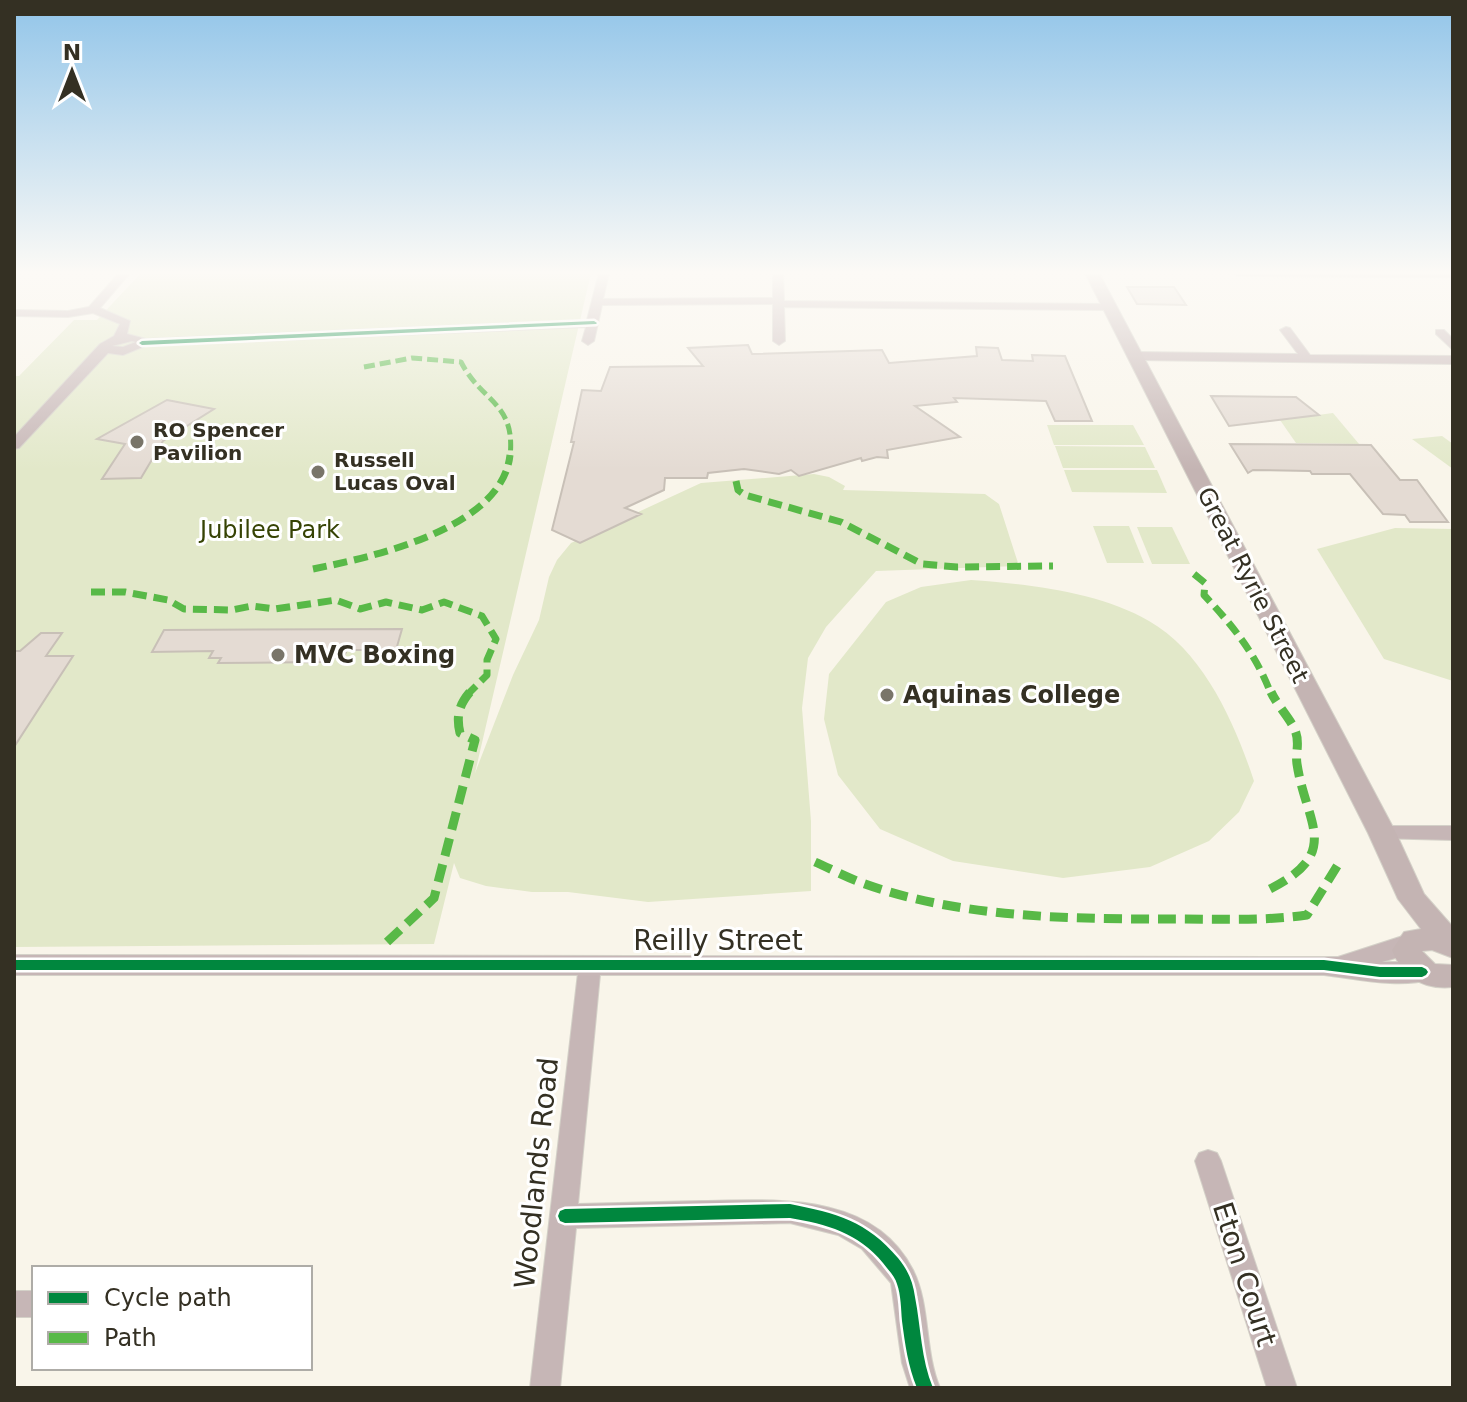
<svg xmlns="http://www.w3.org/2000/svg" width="1467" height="1402" viewBox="0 0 1467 1402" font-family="'DejaVu Sans',sans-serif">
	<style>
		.green { fill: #e2e8c9 }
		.building { fill: #e4dbd3; stroke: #c8c0b7; stroke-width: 2 }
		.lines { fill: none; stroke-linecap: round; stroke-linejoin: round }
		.minor-casing { stroke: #d4d1c8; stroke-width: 2 }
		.tertiary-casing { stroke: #d4d1c8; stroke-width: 2 }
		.secondary-casing { stroke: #d4d1c8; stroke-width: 2 }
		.minor { fill: #c6b6b6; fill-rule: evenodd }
		.tertiary { fill: #c6b6b6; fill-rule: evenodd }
		.secondary { fill: #c4b4b3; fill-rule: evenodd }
		.quiet-far2 { stroke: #58b947; stroke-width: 5; stroke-dasharray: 11 5; stroke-linecap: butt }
		.quiet-far1 { stroke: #58b947; stroke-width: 7; stroke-dasharray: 14 7; stroke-linecap: butt }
		.quiet { stroke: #58b947; stroke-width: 9; stroke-dasharray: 18 9; stroke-linecap: butt }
		.cycleway-casing { stroke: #fff; stroke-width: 5 }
		.cycleway { fill: #00873e; fill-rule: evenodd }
		.poi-dot { fill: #797569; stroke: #fff; stroke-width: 3 }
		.labels { text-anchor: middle; stroke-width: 6; stroke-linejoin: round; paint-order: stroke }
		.far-poi-label { font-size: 20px; font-weight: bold; fill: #343023; stroke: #fff; text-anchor: start }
		.park-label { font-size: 24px; fill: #364304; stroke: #fff }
		.street-label { font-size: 24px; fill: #343023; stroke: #fff }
		.poi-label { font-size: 24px; font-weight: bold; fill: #343023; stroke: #fff; text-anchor: start }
		.near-street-label { font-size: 28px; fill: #343023; stroke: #fff }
	</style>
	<rect width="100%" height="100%" fill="#f9f5ea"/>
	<!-- green -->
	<g class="green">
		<polygon points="141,273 591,273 475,773 513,675 539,620 549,577 557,560 571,543 701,483 814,474 829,477 845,486 843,490 985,494 999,504 1019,566 876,571 826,627 808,658 802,708 811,821 811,891 648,902 568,892 532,892 486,886 460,878 454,863 434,944 14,947 14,376 19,376 74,320 97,320"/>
		<polygon points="1333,413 1359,444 1296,443 1280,420"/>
		<polygon points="1047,425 1133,425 1144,445 1054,445"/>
		<polygon points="1442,436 1453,444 1453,469 1412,439"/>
		<polygon points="1055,446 1145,447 1155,468 1063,468"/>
		<polygon points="1064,470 1157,470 1167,493 1072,492"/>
		<polygon points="1093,526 1129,526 1144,563 1107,563"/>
		<polygon points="1137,527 1172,527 1190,564 1152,564"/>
		<polygon points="1395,528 1453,529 1453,681 1384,659 1317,549"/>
		<path d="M 971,580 C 1027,584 1099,592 1149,621 C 1204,652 1235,724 1254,781 L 1239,812 L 1209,841 L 1150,867 L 1063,878 L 953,861 L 880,829 L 838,775 L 824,719 L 829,674 L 886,602 L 921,587 Z"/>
	</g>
	<!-- building -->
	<g class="building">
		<polygon points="1127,287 1174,287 1186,305 1137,304"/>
		<polygon points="748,345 752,354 882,350 889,363 977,356 976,347 998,348 1002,360 1033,361 1032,355 1065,356 1092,421 1055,421 1046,401 954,398 957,402 915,406 960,437 887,450 888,458 877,457 862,461 861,458 799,476 791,470 779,474 744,469 708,473 707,478 665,478 664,490 625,508 641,514 580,543 552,530 574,442 571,442 582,390 601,391 610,367 703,366 688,348"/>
		<polygon points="1211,396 1296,397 1319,415 1229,426"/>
		<polygon points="167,400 214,409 163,441 141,478 102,479 125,444 97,439"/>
		<polygon points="1230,444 1371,445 1400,480 1417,480 1448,522 1410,522 1405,515 1383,514 1350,474 1312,474 1310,471 1253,470 1248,473"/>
		<polygon points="402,629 396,650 347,650 343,658 325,658 323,662 218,663 221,658 209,658 213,651 152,652 164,630"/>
		<polygon points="41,633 62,633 46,656 73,656 14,747 14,651 20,651"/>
	</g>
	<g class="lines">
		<defs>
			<g id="minor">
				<path d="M 119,273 L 130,273 L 100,308 L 130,321 L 127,334 L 146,339 L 587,320 L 599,273 L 609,273 L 603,299 L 773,298 L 773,273 L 783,273 L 784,301 L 1109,304 L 1115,307 L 1109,310 L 784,307 L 785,341 L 779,345 L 773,341 L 773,304 L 602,305 L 594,341 L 588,345 L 582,341 L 586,327 L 145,346 L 123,355 L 108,353 L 19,448 L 14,449 L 14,437 L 100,344 L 114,336 L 120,324 L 93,313 L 68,317 L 14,316 L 14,310 L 68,311 L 89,307 ZM 132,341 L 136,342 L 123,347 L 112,346 Z"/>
				<polygon points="1233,273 1453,273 1453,277 1238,276"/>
				<polygon points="1286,327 1290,328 1310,355 1453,356 1453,364 1135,360 1129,356 1135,352 1298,354 1280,330"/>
				<polygon points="1436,330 1444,330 1453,339 1453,350 1436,334"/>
				<polygon points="1382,826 1453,826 1453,840 1375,838 1372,833 1375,828"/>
				<path d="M 590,956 L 598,958 L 601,964 L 578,1204 C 619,1203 659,1202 700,1201 C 774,1200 873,1191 913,1270 C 931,1306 924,1350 940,1388 L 910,1388 L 902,1363 L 891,1283 L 862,1249 L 838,1235 L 790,1223 L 576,1228 L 560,1388 L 530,1388 L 579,964 L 582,958 Z"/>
				<polygon points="1208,1150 1217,1153 1221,1161 1297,1388 1267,1388 1195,1161 1199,1153"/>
				<rect x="14" y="1291" width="20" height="26"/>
			</g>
			<path id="tertiary" d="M 1409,934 L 1419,937 L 1423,944 L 1419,951 L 1382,962 L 1422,962 L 1432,965 L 1436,972 L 1432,979 C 1399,989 1358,979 1324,975 L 14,975 L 14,955 L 1338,957 Z"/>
			<path id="secondary" d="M 1085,273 L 1099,273 L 1396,833 L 1424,894 L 1453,927 L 1453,958 L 1432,950 L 1422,951 L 1435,964 L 1453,965 L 1453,987 C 1423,990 1403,977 1392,950 L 1404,932 L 1421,929 L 1398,899 L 1368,833 Z"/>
		</defs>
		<!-- minor casing -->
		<use href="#minor" class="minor-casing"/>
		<!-- tertiary casing -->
		<use href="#tertiary" class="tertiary-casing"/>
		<!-- secondary casing -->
		<use href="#secondary" class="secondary-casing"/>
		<!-- minor -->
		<use href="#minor" class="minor"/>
		<!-- tertiary -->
		<use href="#tertiary" class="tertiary"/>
		<!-- secondary -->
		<use href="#secondary" class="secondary"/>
		<!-- quiet-far2 -->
		<path class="quiet-far2" d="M 364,367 L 412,358 L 461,362 C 482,403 516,402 510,457"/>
		<!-- quiet-far1 -->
		<g class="quiet-far1">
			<polyline points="736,481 738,490 745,495 841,522 922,564 957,567 1053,566"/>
			<path d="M 313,569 C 372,557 502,529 510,455"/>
			<path d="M 1194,574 L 1205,583 L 1204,595 C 1233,626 1256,654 1271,694"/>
			<polyline points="91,592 125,592 168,600 184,609 232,610 252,606 275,609 336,600 360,609 386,602 422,610 444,602 482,616 496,639 487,660 487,675 468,694"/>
		</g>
		<!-- quiet -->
		<g class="quiet">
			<path d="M 815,862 C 831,869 848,878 865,884 C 964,919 1075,919 1179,919 C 1222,919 1265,921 1307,915 L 1339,863"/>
			<path d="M 1270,889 C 1343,852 1306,824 1297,764 C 1295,751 1301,742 1294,728 C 1288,716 1277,705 1271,692"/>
			<path d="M 387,942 L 434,898 L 475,740 L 460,733 C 456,716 459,705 470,692"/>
		</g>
		<defs>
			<g id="cycleway">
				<polygon points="594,321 597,323 596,324 142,345 139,343 142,341"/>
				<polygon points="14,960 1324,960 1380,967 1422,967 1426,969 1428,972 1426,975 1422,977 1380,977 1324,970 14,970"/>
				<path d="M 790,1204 C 836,1213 867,1221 898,1258 C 908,1270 913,1282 915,1297 C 921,1328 921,1359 933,1388 L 917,1388 C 908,1366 905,1344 902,1321 C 901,1309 901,1295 897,1284 C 895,1276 888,1270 883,1263 C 859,1233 826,1224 790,1218 L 565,1223 L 560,1221 L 558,1216 L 560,1211 L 565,1209 Z"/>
			</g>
		</defs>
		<!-- cycleway casing -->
		<use href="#cycleway" class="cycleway-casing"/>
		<!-- cycleway -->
		<use href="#cycleway" class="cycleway"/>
	</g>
	<!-- sky -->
	<linearGradient id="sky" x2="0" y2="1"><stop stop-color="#92c5e9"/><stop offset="0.58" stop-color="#fcfaf6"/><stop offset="1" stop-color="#fcfaf6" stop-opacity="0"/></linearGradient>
	<rect width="1467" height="470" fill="url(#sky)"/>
	<!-- markers -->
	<g class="poi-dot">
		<circle cx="137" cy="442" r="8"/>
		<circle cx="318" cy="472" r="8"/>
		<circle cx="278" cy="655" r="8"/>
		<circle cx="887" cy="695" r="8"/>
	</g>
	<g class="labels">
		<!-- far-poi labels -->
		<g class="far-poi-label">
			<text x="153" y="437">RO Spencer<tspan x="153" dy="23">Pavilion</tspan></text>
			<text x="334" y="467">Russell<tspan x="334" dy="23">Lucas Oval</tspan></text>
		</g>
		<!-- park labels -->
		<g class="park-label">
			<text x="270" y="538">Jubilee Park</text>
		</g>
		<!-- street labels -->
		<g class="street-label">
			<text transform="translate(1253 585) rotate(63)" y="8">Great Ryrie Street</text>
		</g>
		<!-- poi labels -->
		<g class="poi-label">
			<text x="294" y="663">MVC Boxing</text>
			<text x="903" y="703">Aquinas College</text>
		</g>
		<!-- near-street labels -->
		<g class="near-street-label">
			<text x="718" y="950">Reilly Street</text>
			<text transform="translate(536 1173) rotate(-84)" y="10">Woodlands Road</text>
			<text transform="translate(1245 1274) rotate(72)" y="10">Eton Court</text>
		</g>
	</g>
	<!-- border -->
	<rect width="1467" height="1402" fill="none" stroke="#343023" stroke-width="32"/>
	<!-- legend -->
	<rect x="32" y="1266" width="280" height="104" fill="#ffffff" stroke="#aeaca7" stroke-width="2"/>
	<rect x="48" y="1292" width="40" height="12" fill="#00873e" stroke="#aeaca7" stroke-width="2"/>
	<text x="104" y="1306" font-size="24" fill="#343023">Cycle path</text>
	<rect x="48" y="1332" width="40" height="12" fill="#58b947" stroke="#aeaca7" stroke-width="2"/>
	<text x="104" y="1346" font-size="24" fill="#343023">Path</text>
	<!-- north arrow -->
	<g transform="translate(72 72)" stroke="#ffffff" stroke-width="6" paint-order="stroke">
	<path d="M0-6L14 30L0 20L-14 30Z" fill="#343023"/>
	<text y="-12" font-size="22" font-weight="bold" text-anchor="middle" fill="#343023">N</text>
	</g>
</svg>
